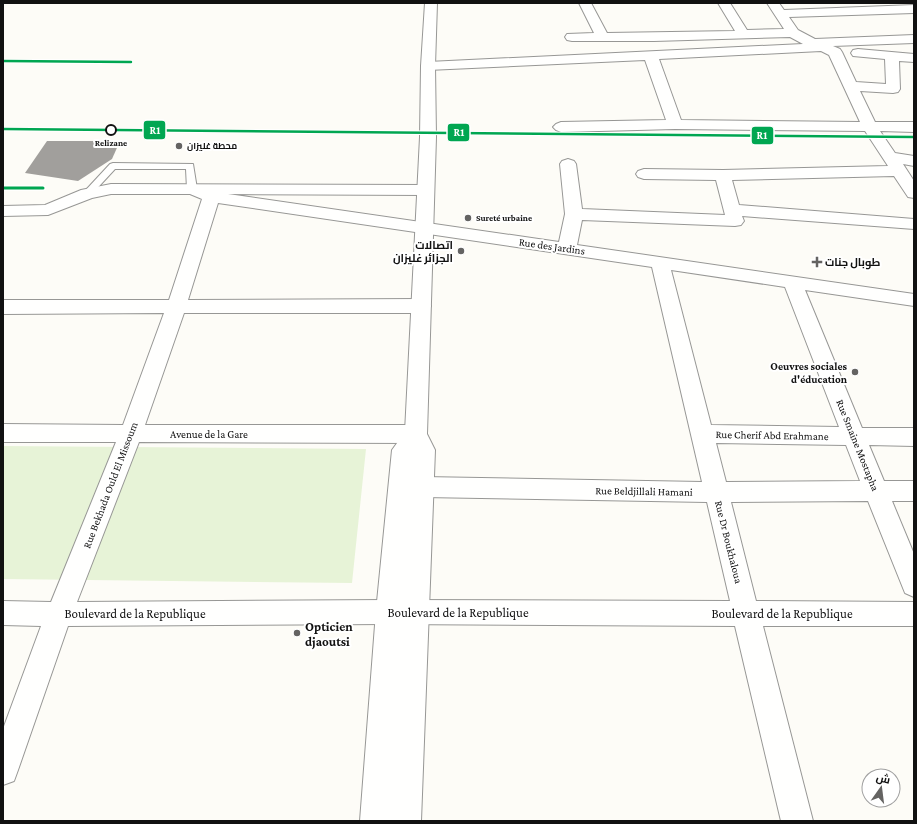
<svg xmlns="http://www.w3.org/2000/svg" width="917" height="824" viewBox="0 0 917 824" font-family="'Crimson Pro',Cairo,serif">
	<style>
		.green { fill: #e7f3d7 }
		.building { fill: #a19f9c }
		.lines { fill: none; stroke-linecap: round; stroke-linejoin: round }
		.service-casing { stroke: #979795; stroke-width: 2 }
		.minor-casing { stroke: #979795; stroke-width: 2 }
		.tertiary-casing { stroke: #979795; stroke-width: 2 }
		.service { fill: #fffffe; fill-rule: evenodd }
		.minor { fill: #fffffe; fill-rule: evenodd }
		.tertiary { fill: #fffffe; fill-rule: evenodd }
		.rail-1-far1-casing { stroke: #fff; stroke-width: 4.5 }
		.rail-1-casing { stroke: #fff; stroke-width: 5.5 }
		.rail-1-far1 { stroke: #00a651; stroke-width: 2.5 }
		.rail-1 { stroke: #00a651; stroke-width: 3 }
		.stop-dot { fill: #fff; stroke: #111; stroke-width: 2 }
		.poi-dot { fill: #646362; stroke: #fff; stroke-width: 1.5 }
		.labels { text-anchor: middle; stroke-width: 4; stroke-linejoin: round; paint-order: stroke }
		.far-stop-label { font-size: 9px; font-weight: bold; fill: #111; stroke: #fff }
		.far-poi-label { font-size: 9px; font-weight: bold; fill: #111; stroke: #fff; text-anchor: start }
		.poi-label { font-size: 11px; font-weight: bold; fill: #111; stroke: #fff; text-anchor: end }
		.street-label { font-size: 11px; fill: #111; stroke: #fff }
		.near-street-label { font-size: 13px; fill: #111; stroke: #fff }
		.near-poi-label { font-size: 13px; font-weight: bold; fill: #111; stroke: #fff; text-anchor: start }
		.line-badge { stroke: #fff; stroke-width: 1.5 }
		.badge-label { font-size: 11px; text-anchor: middle; font-weight: bold; fill: #fff }
	</style>
	<rect width="100%" height="100%" fill="#fdfcf7"/>
	<!-- green -->
	<polygon class="green" points="3,446 366,449 352,583 3,579"/>
	<!-- building -->
	<polygon class="building" points="47,141 120,141 112,159 78,181 25,173"/>
	<g class="lines">
		<defs>
			<polygon id="service" points="113,163 193,164 197,189 192,192 187,189 186,169 115,169 90,196 84,196 82,194 84,192 110,164"/>
			<path id="minor" d="M 579,3 L 591,3 L 607,33 L 735,31 L 718,3 L 730,3 L 747,30 L 784,29 L 767,3 L 779,3 L 784,10 L 914,5 L 914,13 L 789,17 L 798,30 L 815,39 L 914,35 L 914,43 L 833,46 L 840,49 L 842,52 L 856,82 L 886,84 L 885,59 L 853,56 L 851,53 L 853,50 L 858,49 L 914,54 L 914,62 L 899,61 L 900,89 L 898,92 L 893,93 L 860,91 L 875,122 L 914,122 L 914,132 L 880,131 L 895,153 L 914,156 L 914,166 L 903,164 L 914,181 L 914,198 L 908,197 L 894,176 L 732,180 L 739,205 L 914,219 L 914,229 L 742,216 L 744,221 L 741,225 L 735,226 L 582,220 L 577,245 L 914,294 L 914,306 L 805,290 L 862,428 L 914,428 L 914,446 L 869,445 L 884,481 L 914,481 L 914,501 L 892,501 L 914,554 L 914,597 L 905,593 L 868,501 L 731,502 L 756,601 L 914,602 L 914,626 L 763,626 L 813,821 L 781,821 L 735,626 L 389,624 L 68,626 L 18,770 L 14,781 L 3,785 L 3,729 L 41,626 L 3,625 L 3,601 L 51,602 L 116,442 L 3,442 L 3,424 L 123,425 L 164,313 L 3,314 L 3,300 L 169,300 L 202,199 L 190,194 L 111,194 L 92,198 L 48,215 L 3,216 L 3,206 L 45,205 L 81,190 L 111,184 L 426,185 L 432,186 L 434,190 L 432,194 L 426,195 L 228,194 L 559,242 L 565,214 L 560,164 L 562,161 L 568,159 L 574,161 L 576,164 L 582,209 L 725,215 L 716,180 L 644,179 L 638,177 L 636,174 L 638,171 L 644,169 L 723,170 L 888,166 L 865,131 L 675,129 L 561,132 L 556,130 L 553,127 L 556,124 L 561,122 L 666,120 L 645,60 L 428,70 L 423,69 L 421,66 L 423,63 L 428,62 L 803,44 L 790,37 L 654,41 L 572,41 L 567,40 L 565,37 L 567,34 L 594,33 ZM 821,51 L 829,55 L 860,122 L 681,120 L 659,59 ZM 218,203 L 652,267 L 702,482 L 423,477 L 415,480 L 411,487 L 415,494 L 423,497 L 707,502 L 730,601 L 389,600 L 77,602 L 139,442 L 416,443 L 424,440 L 427,434 L 424,428 L 416,425 L 145,425 L 184,313 L 421,313 L 428,311 L 431,306 L 428,301 L 421,299 L 188,300 ZM 671,270 L 785,287 L 839,427 L 711,425 ZM 716,443 L 846,445 L 860,481 L 726,482 Z"/>
			<polygon id="tertiary" points="425,3 437,3 435,66 436,137 427,434 435,450 421,821 360,821 376,612 392,450 405,432 420,137 421,66"/>
		</defs>
		<!-- service casing -->
		<use href="#service" class="service-casing"/>
		<!-- minor casing -->
		<use href="#minor" class="minor-casing"/>
		<!-- tertiary casing -->
		<use href="#tertiary" class="tertiary-casing"/>
		<!-- service -->
		<use href="#service" class="service"/>
		<!-- minor -->
		<use href="#minor" class="minor"/>
		<!-- tertiary -->
		<use href="#tertiary" class="tertiary"/>
		<defs>
			<g id="rail-1-far1">
				<polyline points="3,61 131,62"/>
				<polyline points="3,129 914,137"/>
			</g>
			<polyline id="rail-1" points="3,188 43,188"/>
		</defs>
		<!-- rail-1-far1 casing -->
		<use href="#rail-1-far1" class="rail-1-far1-casing"/>
		<!-- rail-1 casing -->
		<use href="#rail-1" class="rail-1-casing"/>
		<!-- rail-1-far1 -->
		<use href="#rail-1-far1" class="rail-1-far1"/>
		<!-- rail-1 -->
		<use href="#rail-1" class="rail-1"/>
	</g>
	<!-- markers -->
	<circle class="stop-dot" cx="111" cy="130" r="5"/>
	<g class="poi-dot">
		<circle cx="179" cy="146" r="4"/>
		<circle cx="468" cy="218" r="4"/>
		<circle cx="461" cy="251" r="4"/>
		<path d="M815 256h4v4h4v4h-4v4h-4v-4h-4v-4h4z"/>
		<circle cx="855" cy="372" r="4"/>
		<circle cx="297" cy="633" r="4"/>
	</g>
	<g class="labels">
		<!-- far-stop labels -->
		<g class="far-stop-label">
			<text x="111" y="146">Relizane</text>
		</g>
		<!-- far-poi labels -->
		<g class="far-poi-label">
			<text x="187" y="149">محطة غليزان</text>
			<text x="476" y="221">Sureté urbaine</text>
		</g>
		<!-- poi labels -->
		<g class="poi-label">
			<text x="453" y="249">اتصالات<tspan x="453" dy="13">الجزائر غليزان</tspan></text>
			<text x="825" y="266" text-anchor="start">طوبال جنات</text>
			<text x="847" y="370">Oeuvres sociales<tspan x="847" dy="13">d'éducation</tspan></text>
		</g>
		<!-- street labels -->
		<g class="street-label">
			<text transform="translate(552 246) rotate(8)" y="4">Rue des Jardins</text>
			<text x="209" y="438">Avenue de la Gare</text>
			<text transform="translate(772 435) rotate(1)" y="4">Rue Cherif Abd Erahmane</text>
			<text transform="translate(858 445) rotate(68)" y="4">Rue Smaine Mostapha</text>
			<text transform="translate(110 485) rotate(-69)" y="4">Rue Bekhada Ould El Missoum</text>
			<text transform="translate(644 491) rotate(1)" y="4">Rue Beldjillali Hamani</text>
			<text transform="translate(729 542) rotate(76)" y="4">Rue Dr Boukhaloua</text>
		</g>
		<!-- near-street labels -->
		<g class="near-street-label">
			<text x="458" y="617">Boulevard de la Republique</text>
			<text x="135" y="618">Boulevard de la Republique</text>
			<text x="782" y="618">Boulevard de la Republique</text>
		</g>
		<!-- near-poi labels -->
		<g class="near-poi-label">
			<text x="305" y="631">Opticien<tspan x="305" dy="15">djaoutsi</tspan></text>
		</g>
	</g>
	<g class="line-badge">
		<rect x="143" y="120" width="23" height="20" rx="4" fill="#00a651"/>
		<rect x="447" y="123" width="23" height="19" rx="4" fill="#00a651"/>
		<rect x="751" y="126" width="23" height="19" rx="4" fill="#00a651"/>
	</g>
	<g class="badge-label">
		<text x="155" y="134">R1</text>
		<text x="459" y="136">R1</text>
		<text x="762" y="139">R1</text>
	</g>
	<!-- border -->
	<rect width="917" height="824" fill="none" stroke="#111111" stroke-width="8"/>
	<!-- north arrow -->
	<g transform="translate(881 788) rotate(14)"><circle r="19" fill="#ffffff" stroke="#a0a0a0"/>
	<path d="M0-3L7 15L0 10L-7 15Z" fill="#646362"/>
	<text y="-6" font-size="11" font-weight="bold" text-anchor="middle" fill="#111111">ش</text>
	</g>
</svg>
